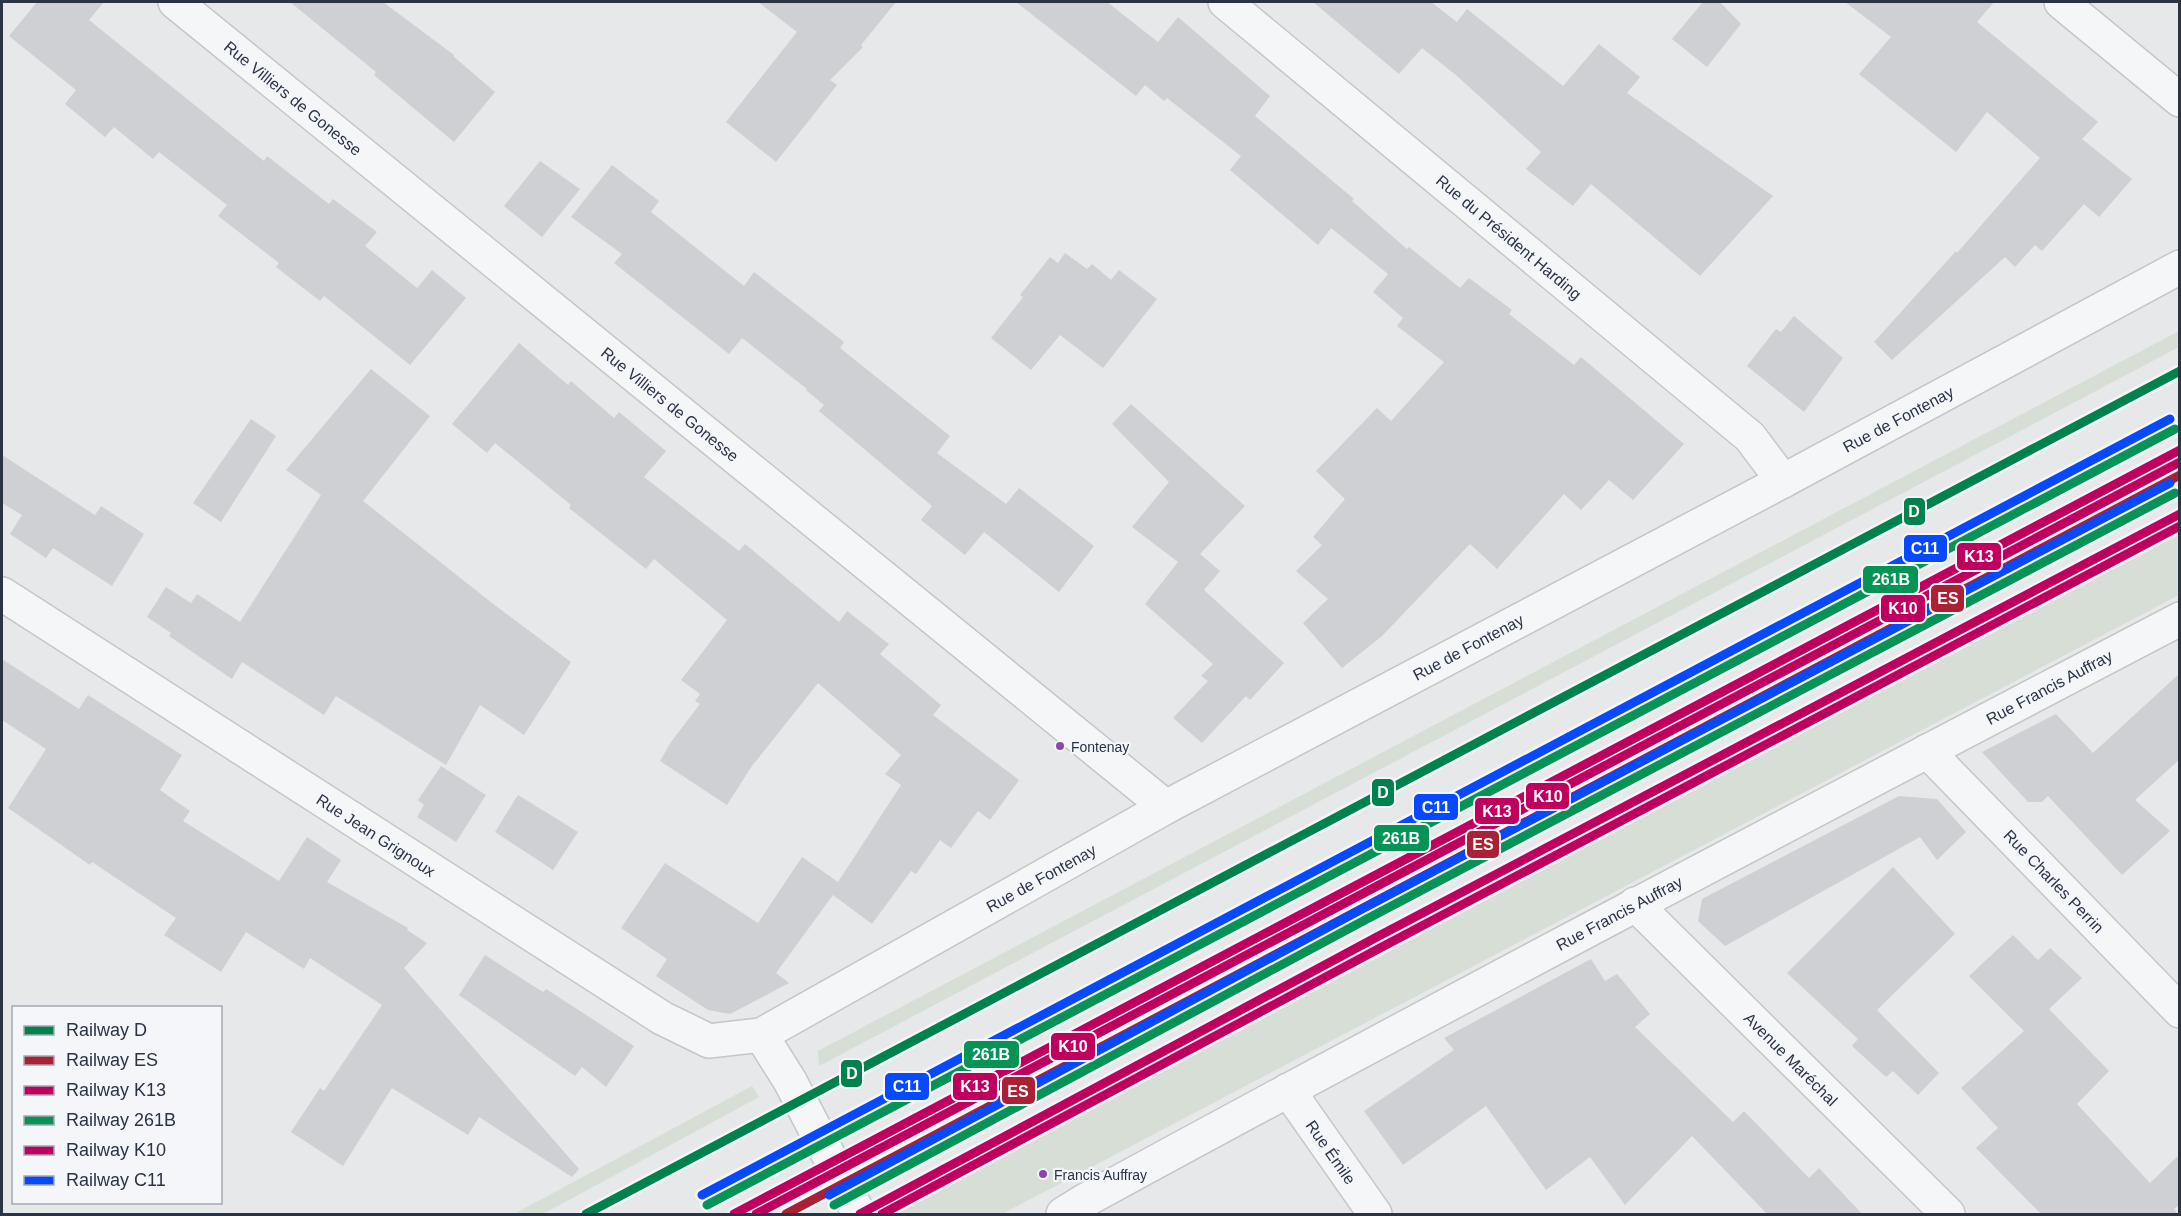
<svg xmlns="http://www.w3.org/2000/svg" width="2181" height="1216" viewBox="0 0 2181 1216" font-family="Helvetica,sans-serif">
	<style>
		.green { fill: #d6ded6 }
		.building { fill: #ced0d3 }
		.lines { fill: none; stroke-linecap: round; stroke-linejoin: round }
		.minor-casing { stroke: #c4c6c8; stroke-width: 36 }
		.minor { stroke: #f5f6f7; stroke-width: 33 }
		.rail-1-casing { stroke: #f4f6f9; stroke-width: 14 }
		.rail-2-casing { stroke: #f4f6f9; stroke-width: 14 }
		.rail-3-casing { stroke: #f4f6f9; stroke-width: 14 }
		.rail-4-casing { stroke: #f4f6f9; stroke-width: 14 }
		.rail-5-casing { stroke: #f4f6f9; stroke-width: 14 }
		.rail-6-casing { stroke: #f4f6f9; stroke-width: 14 }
		.rail-1 { stroke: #00824e; stroke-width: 9 }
		.rail-2 { stroke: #aa2135; stroke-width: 9 }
		.rail-3 { stroke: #bf005f; stroke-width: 9 }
		.rail-4 { stroke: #069456; stroke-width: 9 }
		.rail-5 { stroke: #bf005f; stroke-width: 9 }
		.rail-6 { stroke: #0749ff; stroke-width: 9 }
		.bus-dot { fill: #8e44ad; stroke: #f4f6f9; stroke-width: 2 }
		.labels { text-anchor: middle; stroke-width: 4.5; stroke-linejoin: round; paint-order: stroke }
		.bus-label { font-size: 14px; fill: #2b3445; stroke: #f4f6f9; text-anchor: start }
		.street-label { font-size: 16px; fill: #2b3445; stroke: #f4f6f9 }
		.line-badge { stroke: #f4f6f9; stroke-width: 2 }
		.badge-label { font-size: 16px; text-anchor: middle; font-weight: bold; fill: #fff }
	</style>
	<rect width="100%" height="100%" fill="#e6e8ea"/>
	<!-- green -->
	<g class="green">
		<polygon points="2179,331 2179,347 819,1066 818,1051"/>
		<polygon points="2179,527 2179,595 1002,1214 887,1214 885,1210"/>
		<polygon points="752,1086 759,1097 543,1214 514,1214"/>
	</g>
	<!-- building -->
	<g class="building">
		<polygon points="37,2 104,2 89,20 264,161 267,156 329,204 333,199 377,232 365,246 417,288 432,270 466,298 410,365 324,296 320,301 276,267 279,263 218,216 227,205 159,152 153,159 114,127 105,137 65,104 76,90 9,36"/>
		<polygon points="290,2 383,2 454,55 453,56 495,92 454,142 374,75 376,72"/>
		<polygon points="758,2 896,2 861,45 863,47 830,80 837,85 776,162 726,122 797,32"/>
		<polygon points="1016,2 1107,2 1158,42 1178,17 1270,96 1255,116 1354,199 1352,201 1407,249 1409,247 1460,288 1469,278 1512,310 1509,314 1574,365 1581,357 1684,444 1633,500 1609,480 1581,510 1564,494 1497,569 1470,544 1382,636 1342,668 1303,623 1328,599 1296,571 1322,545 1313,537 1345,499 1316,471 1377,408 1391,421 1444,362 1397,326 1403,318 1373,292 1388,274 1331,228 1318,245 1230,170 1241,156 1167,98 1164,101 1145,85 1136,96"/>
		<polygon points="1313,2 1431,2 1457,22 1467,9 1563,86 1599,44 1640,77 1627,93 1773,196 1700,276 1591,184 1573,206 1526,169 1541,152 1457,76 1422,48 1399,74"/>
		<polygon points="1703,2 1720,2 1741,24 1707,67 1672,39"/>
		<polygon points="1845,2 1994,2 1977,22 2098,122 2082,139 2132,179 2099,217 2084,204 2042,251 2035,245 2015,267 2005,257 1892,360 1874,342 1956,251 1957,253 2040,158 1987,112 1956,152 1859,74 1891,37"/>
		<polygon points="540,161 580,189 542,237 504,206"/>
		<polygon points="612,165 659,201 651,212 744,286 754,272 844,342 840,348 950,436 937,453 1006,504 1019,488 1094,546 1059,592 984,532 965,555 921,520 932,506 819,411 824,405 806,390 807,389 742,338 729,354 614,263 622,254 571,217"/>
		<polygon points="1065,253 1087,269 1092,264 1111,280 1119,270 1157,299 1103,368 1060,335 1031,370 991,338 1023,297 1020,295 1050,257 1058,263"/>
		<polygon points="1794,316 1843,358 1804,412 1747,366 1776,329 1781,332"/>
		<polygon points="519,343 568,385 571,381 614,418 619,412 666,451 644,477 739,551 745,544 839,622 847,611 889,644 880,654 941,705 933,715 1019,780 990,820 978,811 951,848 940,840 916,874 911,871 872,924 833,895 776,973 789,983 730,1014 708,1010 656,976 667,959 621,928 665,863 758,923 802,857 838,882 901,785 885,774 901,755 818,683 752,766 727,805 660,761 671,742 700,704 695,701 700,694 681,680 727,620 654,559 646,569 569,508 571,505 495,443 487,453 452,424"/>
		<polygon points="371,369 430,416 363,501 492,603 571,662 524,735 480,705 446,765 336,696 324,715 242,662 232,679 169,636 171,633 147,617 166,587 191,603 197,594 240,622 321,495 286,470"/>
		<polygon points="1131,404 1245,506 1200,554 1220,571 1204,590 1284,663 1250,700 1246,696 1202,743 1173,718 1208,681 1201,676 1213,664 1145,604 1178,562 1132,527 1169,482 1112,424"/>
		<polygon points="251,419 276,436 221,522 193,503"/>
		<polygon points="2,455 95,515 101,506 144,534 112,586 53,548 46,558 10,534 22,515 2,503"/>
		<polygon points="2,659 79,709 88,695 182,755 160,790 190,811 183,821 279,881 307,837 341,860 327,882 408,928 407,930 427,943 404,968 579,1169 572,1177 479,1117 468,1135 392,1088 343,1166 291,1132 320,1088 324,1091 382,1005 310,958 304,969 246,932 221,972 164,935 176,918 92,862 90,865 8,808 46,749 2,720"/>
		<polygon points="2180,673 2180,759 2135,800 2170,831 2122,875 2048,796 2042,802 2028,802 1982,752 2056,714 2093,753"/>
		<polygon points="441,766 486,795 456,842 417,817 424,805 418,800"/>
		<polygon points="518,795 578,832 553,870 495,832"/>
		<polygon points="1899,796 1937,799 1966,832 1937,860 1920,837 1725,946 1698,921 1702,899"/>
		<polygon points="1893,867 1955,934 1877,1010 1939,1073 1918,1095 1893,1071 1886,1077 1852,1046 1858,1039 1787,973"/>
		<polygon points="2013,935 2038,960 2050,948 2082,978 2049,1009 2109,1071 2077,1104 2150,1183 2180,1154 2180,1204 2174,1209 2179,1215 2042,1215 1976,1148 1998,1128 1961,1088 2024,1031 1969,976"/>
		<polygon points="485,955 543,992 546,989 634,1046 606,1087 582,1067 575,1076 459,995"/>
		<polygon points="1591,959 1605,981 1617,974 1650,1014 1635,1027 1733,1122 1744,1111 1809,1178 1819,1168 1863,1215 1768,1215 1692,1136 1625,1205 1590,1157 1546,1190 1486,1106 1403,1165 1364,1111 1454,1050 1444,1038"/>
	</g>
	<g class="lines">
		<defs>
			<g id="minor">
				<polyline points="175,2 1166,807"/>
				<polyline points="1225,2 1750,437 1783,481"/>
				<polyline points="2061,2 2180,100"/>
				<polyline points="2,594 662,1018 709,1041 761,1035 1166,807 1783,481 2180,267"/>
				<polyline points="1927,751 2180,1011"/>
				<polyline points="1635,904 1948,1214"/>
				<polyline points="761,1035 790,1081 859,1214"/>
				<polyline points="1288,1090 1375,1214"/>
				<path d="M 1063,1214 L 1084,1201 C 1447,1003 1813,811 2180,619"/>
			</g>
		</defs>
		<!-- minor casing -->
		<use href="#minor" class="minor-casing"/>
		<!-- minor -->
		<use href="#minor" class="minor"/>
		<defs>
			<polyline id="rail-1" points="586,1214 2180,371"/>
			<polyline id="rail-2" points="786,1214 2180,475"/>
			<g id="rail-3">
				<polyline points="734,1214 2180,450"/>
				<polyline points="860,1214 1375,938 2180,514"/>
			</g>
			<g id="rail-4">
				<polyline points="707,1205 2175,429"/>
				<polyline points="834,1205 1365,920 2175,493"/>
			</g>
			<g id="rail-5">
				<polyline points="756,1214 2180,462"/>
				<polyline points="882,1214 1380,948 2180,526"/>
			</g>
			<g id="rail-6">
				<polyline points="702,1195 2170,419"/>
				<polyline points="829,1195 1360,910 2170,483"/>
			</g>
		</defs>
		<!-- rail-1 casing -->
		<use href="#rail-1" class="rail-1-casing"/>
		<!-- rail-2 casing -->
		<use href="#rail-2" class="rail-2-casing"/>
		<!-- rail-3 casing -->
		<use href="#rail-3" class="rail-3-casing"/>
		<!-- rail-4 casing -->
		<use href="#rail-4" class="rail-4-casing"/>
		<!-- rail-5 casing -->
		<use href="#rail-5" class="rail-5-casing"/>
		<!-- rail-6 casing -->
		<use href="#rail-6" class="rail-6-casing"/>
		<!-- rail-1 -->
		<use href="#rail-1" class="rail-1"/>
		<!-- rail-2 -->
		<use href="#rail-2" class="rail-2"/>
		<!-- rail-3 -->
		<use href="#rail-3" class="rail-3"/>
		<!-- rail-4 -->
		<use href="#rail-4" class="rail-4"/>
		<!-- rail-5 -->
		<use href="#rail-5" class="rail-5"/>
		<!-- rail-6 -->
		<use href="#rail-6" class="rail-6"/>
	</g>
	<!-- markers -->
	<g class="bus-dot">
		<circle cx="1060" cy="746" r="5"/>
		<circle cx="1043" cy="1174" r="5"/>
	</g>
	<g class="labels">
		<!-- bus labels -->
		<g class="bus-label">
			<text x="1071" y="752">Fontenay</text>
			<text x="1054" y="1180">Francis Auffray</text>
		</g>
		<!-- street labels -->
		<g class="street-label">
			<text transform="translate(293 98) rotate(39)" y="6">Rue Villiers de Gonesse</text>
			<text transform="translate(1509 237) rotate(40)" y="6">Rue du Président Harding</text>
			<text transform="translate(670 404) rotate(39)" y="6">Rue Villiers de Gonesse</text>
			<text transform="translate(1898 419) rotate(-28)" y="6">Rue de Fontenay</text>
			<text transform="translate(1468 647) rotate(-28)" y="6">Rue de Fontenay</text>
			<text transform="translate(2049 687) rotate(-28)" y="6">Rue Francis Auffray</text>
			<text transform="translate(376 835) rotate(33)" y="6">Rue Jean Grignoux</text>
			<text transform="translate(1041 878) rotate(-29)" y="6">Rue de Fontenay</text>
			<text transform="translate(2054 881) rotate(46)" y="6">Rue Charles Perrin</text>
			<text transform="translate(1619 913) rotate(-28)" y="6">Rue Francis Auffray</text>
			<text transform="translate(1791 1059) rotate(45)" y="6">Avenue Maréchal</text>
			<text transform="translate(1331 1152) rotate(55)" y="6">Rue Émile</text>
		</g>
	</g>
	<g class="line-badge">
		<rect x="1903" y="497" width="23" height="29" rx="6" fill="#00824e"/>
		<rect x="1903" y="534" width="45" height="29" rx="6" fill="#0749ff"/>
		<rect x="1956" y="542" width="46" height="29" rx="6" fill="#bf005f"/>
		<rect x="1862" y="565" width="57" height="29" rx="6" fill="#069456"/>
		<rect x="1930" y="584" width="35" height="29" rx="6" fill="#aa2135"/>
		<rect x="1880" y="594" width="46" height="29" rx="6" fill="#bf005f"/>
		<rect x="1371" y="778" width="24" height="29" rx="6" fill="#00824e"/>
		<rect x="1525" y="782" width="45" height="28" rx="6" fill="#bf005f"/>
		<rect x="1413" y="793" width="46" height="28" rx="6" fill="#0749ff"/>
		<rect x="1474" y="797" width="46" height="28" rx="6" fill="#bf005f"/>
		<rect x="1373" y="824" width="57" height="28" rx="6" fill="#069456"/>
		<rect x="1466" y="830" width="34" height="29" rx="6" fill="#aa2135"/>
		<rect x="1050" y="1032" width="46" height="29" rx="6" fill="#bf005f"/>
		<rect x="963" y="1040" width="57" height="29" rx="6" fill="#069456"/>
		<rect x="840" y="1059" width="23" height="29" rx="6" fill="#00824e"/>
		<rect x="952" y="1072" width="46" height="29" rx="6" fill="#bf005f"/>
		<rect x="884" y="1072" width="46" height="29" rx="6" fill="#0749ff"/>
		<rect x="1001" y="1076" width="35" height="29" rx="6" fill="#aa2135"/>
	</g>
	<g class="badge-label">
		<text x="1914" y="517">D</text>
		<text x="1925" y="554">C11</text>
		<text x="1979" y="562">K13</text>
		<text x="1891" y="585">261B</text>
		<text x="1948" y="604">ES</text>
		<text x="1903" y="614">K10</text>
		<text x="1383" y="798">D</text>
		<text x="1548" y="802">K10</text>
		<text x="1436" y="813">C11</text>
		<text x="1497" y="817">K13</text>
		<text x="1401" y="844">261B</text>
		<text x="1483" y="850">ES</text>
		<text x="1073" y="1052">K10</text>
		<text x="991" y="1060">261B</text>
		<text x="852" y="1079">D</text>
		<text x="975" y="1092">K13</text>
		<text x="907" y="1092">C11</text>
		<text x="1018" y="1097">ES</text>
	</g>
	<!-- border -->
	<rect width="2181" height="1216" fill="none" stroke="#2b3445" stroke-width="6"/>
	<!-- legend -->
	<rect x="12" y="1006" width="210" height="198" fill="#f4f6f9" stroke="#a4a8b1" stroke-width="1.5"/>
	<rect x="24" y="1026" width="30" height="9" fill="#00824e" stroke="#a4a8b1" stroke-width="1.5"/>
	<text x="66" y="1036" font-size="18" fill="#2b3445">Railway D</text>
	<rect x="24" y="1056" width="30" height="9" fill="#aa2135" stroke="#a4a8b1" stroke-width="1.5"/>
	<text x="66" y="1066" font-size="18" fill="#2b3445">Railway ES</text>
	<rect x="24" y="1086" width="30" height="9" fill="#bf005f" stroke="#a4a8b1" stroke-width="1.5"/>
	<text x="66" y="1096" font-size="18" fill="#2b3445">Railway K13</text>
	<rect x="24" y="1116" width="30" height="9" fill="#069456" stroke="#a4a8b1" stroke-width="1.5"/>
	<text x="66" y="1126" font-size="18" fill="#2b3445">Railway 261B</text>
	<rect x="24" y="1146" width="30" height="9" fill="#bf005f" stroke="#a4a8b1" stroke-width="1.5"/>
	<text x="66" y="1156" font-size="18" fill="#2b3445">Railway K10</text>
	<rect x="24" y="1176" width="30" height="9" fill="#0749ff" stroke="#a4a8b1" stroke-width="1.5"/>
	<text x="66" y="1186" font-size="18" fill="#2b3445">Railway C11</text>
</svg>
